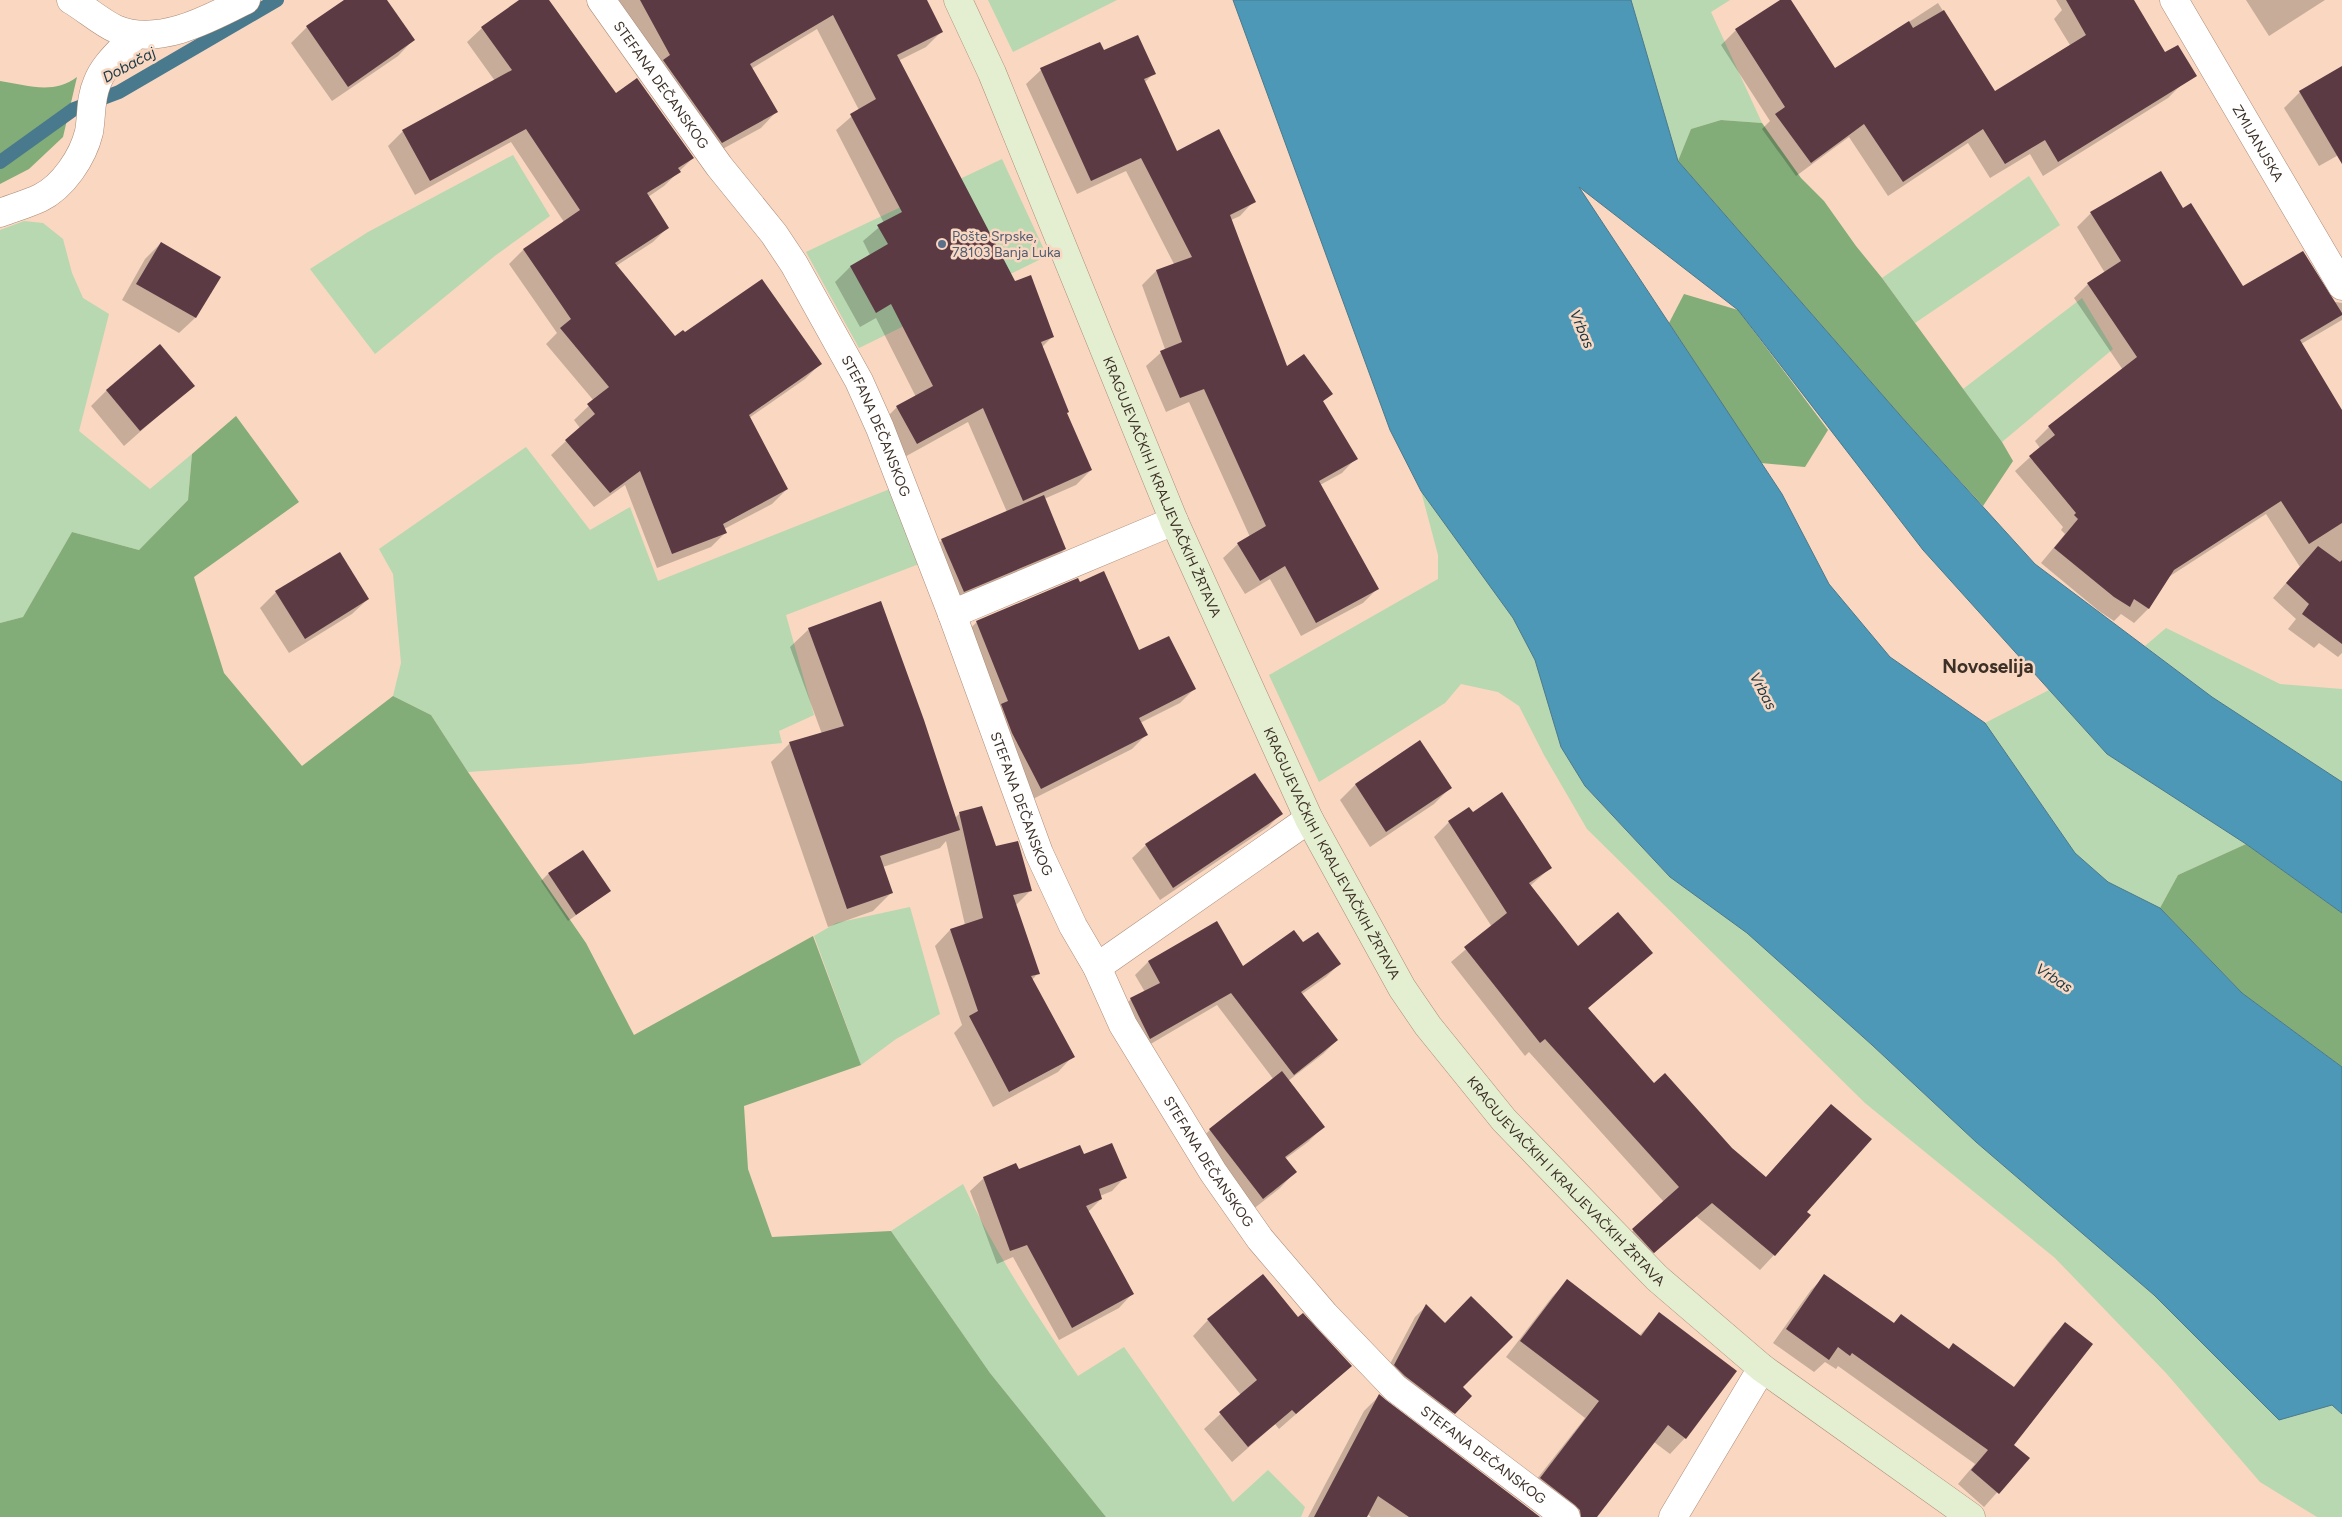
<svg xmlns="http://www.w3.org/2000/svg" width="2342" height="1517" viewBox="0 0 2342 1517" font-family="Figtree,sans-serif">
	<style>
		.green { fill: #b7d8b0 }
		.forest { fill: #82ac78 }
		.water { fill: #4e98b7; stroke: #49798c }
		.shadow { fill: #0003 }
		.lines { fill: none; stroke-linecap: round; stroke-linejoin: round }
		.stream { stroke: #49798c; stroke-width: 14 }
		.building { fill: #5b3a44 }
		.street-casing { stroke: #ac8c78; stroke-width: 29 }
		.secondary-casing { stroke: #ac8c78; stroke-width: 29 }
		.street { stroke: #fff; stroke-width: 28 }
		.secondary { stroke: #e4eed0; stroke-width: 28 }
		.service-dot { fill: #5c6f8a; stroke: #f9d7c1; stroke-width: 2 }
		.labels { text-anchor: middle; stroke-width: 5; stroke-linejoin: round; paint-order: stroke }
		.street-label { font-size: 14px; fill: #3d3027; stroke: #f9d7c1 }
		.service-label { font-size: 14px; fill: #4e5e75; stroke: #f9d7c1; text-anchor: start }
		.water-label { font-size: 15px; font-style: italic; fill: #163846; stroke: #f9d7c1 }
		.district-label { font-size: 19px; font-weight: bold; fill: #3d3027; stroke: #f9d7c1 }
	</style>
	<rect width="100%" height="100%" fill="#f9d7c1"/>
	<!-- green -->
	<g class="green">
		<polygon points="988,0 1117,0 1013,52"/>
		<polygon points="1631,0 1730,0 1711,12 1762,123 1721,120 1691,129 1678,161"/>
		<polygon points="513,155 550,216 496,255 375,354 310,269 368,232"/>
		<polygon points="1002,159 1047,256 859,348 806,252"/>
		<polygon points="2029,176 2060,225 1915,323 1882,278"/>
		<polygon points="24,221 43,223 63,239 72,273 83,298 109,314 79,431 150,489 192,454 188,500 139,550 72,532 23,617 0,623 0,230"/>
		<polygon points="2082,298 2113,349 2002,442 1963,389"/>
		<polygon points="526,447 590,530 630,507 658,581 890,489 919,564 786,615 814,715 779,731 782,743 579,764 468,772 431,715 393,696 401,663 393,574 379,549"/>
		<polygon points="1421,491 1513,618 1535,660 1561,747 1585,786 1614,817 1670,877 1747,933 1872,1045 1976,1142 2154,1295 2279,1420 2332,1405 2342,1414 2342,1517 2317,1517 2260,1482 2166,1373 2055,1258 1865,1103 1587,829 1544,755 1519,706 1498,692 1461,684 1445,703 1319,782 1269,675 1438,579 1438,555"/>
		<polygon points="2166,628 2280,684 2342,689 2342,782 2212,697 2145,646"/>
		<polygon points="2049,690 2107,754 2246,844 2178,875 2160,908 2108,882 2075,853 1985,723"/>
		<polygon points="910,907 940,1014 896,1039 861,1065 814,936 836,923"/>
		<path d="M 963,1184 C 995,1253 1036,1314 1078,1376 L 1124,1347 L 1233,1502 L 1268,1470 L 1305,1507 L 1301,1517 L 1106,1517 L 990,1373 L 891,1231 Z"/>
	</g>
	<!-- forest -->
	<g class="forest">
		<path d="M 77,77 L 63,137 L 29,169 L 0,184 L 0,81 C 27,85 53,95 77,77 Z"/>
		<polygon points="1721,120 1762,123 1801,178 1824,201 1856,246 1882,278 2002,442 2013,461 1983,506 1906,422 1678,161 1691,129"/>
		<polygon points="1684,294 1738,310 1828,430 1805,467 1761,463 1669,323"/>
		<polygon points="236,416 299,502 194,577 224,673 302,766 393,696 431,715 468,772 586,943 634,1035 813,936 861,1065 744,1106 748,1169 772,1237 891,1231 990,1373 1106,1517 0,1517 0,623 23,617 72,532 139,550 188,500 192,454"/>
		<polygon points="2246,844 2342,913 2342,1067 2242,993 2160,908 2178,875"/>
	</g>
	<!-- water -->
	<polygon class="water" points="1233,0 1631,0 1678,161 1906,422 2035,564 2212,697 2342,782 2342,913 2246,844 2107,754 1923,550 1738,310 1579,187 1782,494 1829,584 1890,657 1985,723 2075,853 2108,882 2160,908 2242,993 2342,1067 2342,1414 2332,1405 2279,1420 2154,1295 1976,1142 1872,1045 1747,933 1670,877 1585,786 1561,747 1535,660 1513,618 1421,491 1390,430"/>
	<!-- shadow -->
	<g class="shadow">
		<polygon points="346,0 386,0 413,40 398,56 332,101 291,43 307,27"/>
		<polygon points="521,0 548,0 616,95 693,158 664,186 648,197 667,228 653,242 616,266 675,337 685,334 820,364 805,379 749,418 787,489 772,504 724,529 726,532 711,547 657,568 625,485 594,507 551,455 580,428 574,420 594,401 546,344 557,333 509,264 523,250 564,222 511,142 415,195 388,146 403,131 495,81 467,42 482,28"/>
		<polygon points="613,0 926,0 942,31 926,47 898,61 1015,282 1053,336 1042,347 1066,413 1091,470 1076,485 1044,499 1065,549 1051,563 950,605 928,555 942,540 1007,512 968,422 901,459 881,423 897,407 916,397 876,318 860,327 835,282 850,267 870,255 863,241 884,223 836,130 859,110 817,29 751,69 776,112 761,128 706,158"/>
		<polygon points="1782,0 1790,0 1835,70 1938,3 1995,93 2070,45 2054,19 2062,10 2056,0 2132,0 2182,84 2168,98 2043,176 2030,154 1990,178 1968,143 1888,196 1849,137 1796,176 1762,129 1770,121 1721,45 1736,30"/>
		<polygon points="2246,0 2325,0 2269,36"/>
		<polygon points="1104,52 1154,73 1144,83 1176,153 1254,201 1240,216 1231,220 1286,368 1331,394 1322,402 1356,458 1342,473 1320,485 1377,589 1363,603 1301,636 1270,579 1245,594 1223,558 1238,544 1250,537 1189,402 1166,412 1146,366 1165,349 1142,285 1156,271 1174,264 1126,171 1077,194 1026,84 1041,70"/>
		<polygon points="2342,67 2342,153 2319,166 2284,108 2300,92"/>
		<polygon points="2183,209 2242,288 2342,303 2342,320 2301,344 2342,412 2342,653 2338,657 2319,643 2314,648 2288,629 2296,619 2273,598 2300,567 2266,514 2167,578 2148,609 2134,623 2121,614 2114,621 2099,611 2041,563 2065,534 2061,530 2063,527 2015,471 2040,448 2035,441 2049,427 2123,370 2074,298 2088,284 2105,273 2077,227 2091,213"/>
		<polygon points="161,243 219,277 195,318 179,333 122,300 145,259"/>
		<polygon points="193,385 124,446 91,406 107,390"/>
		<polygon points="276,592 368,599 352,614 289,653 260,608"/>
		<polygon points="977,622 1138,652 1194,689 1180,703 1140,723 1146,735 1132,749 1027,802 962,636"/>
		<polygon points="809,629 955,818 959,814 995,848 1030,891 1015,906 1038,973 1032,980 1073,1056 1058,1072 993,1107 954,1033 962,1025 935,946 950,930 965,925 946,841 940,848 883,867 892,892 873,911 828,927 771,762 790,743 822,734 790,647"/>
		<polygon points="1420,742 1450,788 1434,804 1370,847 1340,800 1355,785"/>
		<polygon points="1255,775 1281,814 1268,827 1160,900 1132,858 1146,845"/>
		<polygon points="1473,813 1550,868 1530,886 1578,948 1651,953 1587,1009 1654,1085 1765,1178 1831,1105 1805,1212 1774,1255 1760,1270 1696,1216 1639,1266 1618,1245 1664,1202 1529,1052 1525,1056 1451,962 1492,927 1434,837 1449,822"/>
		<polygon points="548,874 609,891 568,921 541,881"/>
		<polygon points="1216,922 1243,968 1303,944 1339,964 1326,977 1302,994 1337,1040 1323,1054 1288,1081 1323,1127 1308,1142 1285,1159 1295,1172 1280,1188 1247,1214 1194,1145 1210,1130 1274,1080 1217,1005 1137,1052 1117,1013 1131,999 1145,992 1135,975 1148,962"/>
		<polygon points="1084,1156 1125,1177 1112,1191 1100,1196 1101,1199 1088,1212 1132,1294 1119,1308 1059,1340 1013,1257 997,1264 970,1191 984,1178"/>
		<polygon points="1825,1276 1893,1324 1901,1315 1948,1350 2013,1388 2052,1337 2065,1324 2013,1445 2028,1458 1984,1507 1958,1484 1975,1464 1838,1366 1836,1369 1825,1362 1814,1372 1773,1343 1811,1290"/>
		<polygon points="1567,1281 1639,1336 1659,1314 1685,1438 1670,1454 1654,1442 1580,1517 1556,1517 1525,1494 1585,1418 1506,1357 1552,1297"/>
		<polygon points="1426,1306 1461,1387 1470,1396 1442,1425 1383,1377 1415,1317"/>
		<polygon points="1298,1318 1351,1366 1279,1429 1275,1424 1232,1462 1204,1429 1241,1395 1193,1336 1208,1320"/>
		<polygon points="1379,1396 1538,1517 1371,1517 1367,1514 1365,1517 1308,1517 1364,1411"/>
	</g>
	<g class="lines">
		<!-- stream -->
		<polyline class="stream" points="0,162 74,109 119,92 277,0"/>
	</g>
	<!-- building -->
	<g class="building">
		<polygon points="344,0 387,0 415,40 348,87 306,26"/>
		<polygon points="519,0 549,0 616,93 637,78 694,158 678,168 681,172 647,193 669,228 615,263 675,336 683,330 685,332 762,279 822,364 749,415 788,489 723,524 727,533 672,554 640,471 610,493 565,440 595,414 587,404 609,387 560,328 571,319 523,249 580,210 526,129 430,181 402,130 512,70 481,27"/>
		<polygon points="640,0 927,0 943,32 897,55 1015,281 1031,275 1054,337 1041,342 1069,412 1067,413 1092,470 1023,501 983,408 917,444 896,406 933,386 891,304 876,313 850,266 888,244 877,225 902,212 850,114 876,99 833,15 750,64 778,112 722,143 663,60 670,55"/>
		<polygon points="1780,0 1791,0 1835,68 1909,21 1913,28 1944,10 1995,91 2086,35 2066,0 2134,0 2165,52 2178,45 2197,76 2058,162 2045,140 2005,164 1983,129 1903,182 1864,124 1811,163 1775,114 1785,107 1735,29"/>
		<polygon points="1138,35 1156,74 1144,79 1177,151 1219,129 1256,202 1230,215 1287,366 1304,354 1333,394 1323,401 1358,459 1319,481 1379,589 1316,623 1285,566 1260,581 1237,543 1266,526 1204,389 1180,398 1160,351 1182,342 1156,270 1192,257 1141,158 1091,181 1040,68 1100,42 1104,50"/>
		<polygon points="2342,66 2342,164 2299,91"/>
		<polygon points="2161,171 2183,208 2191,203 2243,286 2303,251 2342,313 2342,315 2300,340 2342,410 2342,523 2309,544 2281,501 2174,570 2149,609 2134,599 2130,607 2114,597 2054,548 2078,519 2074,515 2076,513 2029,456 2055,435 2048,426 2137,357 2087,283 2121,261 2090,212"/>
		<polygon points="161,242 221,277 196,318 136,284"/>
		<polygon points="160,344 195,386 140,431 106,390"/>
		<polygon points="1044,495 1066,549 964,592 941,539"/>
		<polygon points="2318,546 2340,562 2342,560 2342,644 2302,614 2309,604 2286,583"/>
		<polygon points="340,552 369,599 305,639 275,591"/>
		<polygon points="1104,571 1139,650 1169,636 1196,689 1139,718 1148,735 1041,789 1012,733 1001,704 1008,701 976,621 1078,578 1080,582"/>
		<polygon points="881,601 924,720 960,830 880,856 893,893 847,909 789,742 844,726 808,628"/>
		<polygon points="1420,740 1452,788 1386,832 1355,784"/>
		<polygon points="1255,773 1283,814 1173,888 1145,844"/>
		<polygon points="1502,792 1552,868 1529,883 1578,946 1618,912 1653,953 1588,1008 1654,1083 1665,1073 1732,1148 1766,1177 1831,1104 1872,1139 1807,1212 1811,1215 1775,1256 1712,1203 1654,1253 1632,1229 1679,1187 1545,1039 1540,1043 1464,947 1507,913 1448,821 1469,807 1473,812"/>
		<polygon points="982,806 996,846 1018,841 1032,891 1013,895 1040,974 1031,976 1075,1057 1009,1092 969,1016 978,1011 950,929 983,918 959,812"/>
		<polygon points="583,850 611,891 576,915 548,873"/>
		<polygon points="1217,921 1243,966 1294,930 1303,942 1318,932 1341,964 1301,992 1338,1040 1294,1075 1231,993 1150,1039 1130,998 1160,983 1148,961"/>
		<polygon points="1282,1071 1325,1127 1285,1157 1297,1172 1263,1199 1209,1129"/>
		<polygon points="1112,1143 1127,1178 1099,1189 1102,1199 1086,1206 1134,1294 1072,1328 1027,1245 1010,1251 983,1177 1016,1163 1019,1169 1080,1145 1084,1154"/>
		<polygon points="1263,1274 1298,1317 1303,1313 1352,1366 1296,1414 1292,1410 1248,1447 1219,1412 1257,1380 1207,1319"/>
		<polygon points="1824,1274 1894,1323 1901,1314 1949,1349 1953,1343 2014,1387 2065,1322 2093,1344 2014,1445 2030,1458 1999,1494 1971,1470 1988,1450 1852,1353 1850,1356 1838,1347 1829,1360 1786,1329"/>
		<polygon points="1567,1279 1641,1336 1659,1312 1737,1371 1686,1439 1668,1425 1597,1517 1581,1517 1580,1510 1575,1505 1540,1478 1599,1401 1520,1341"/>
		<polygon points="1471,1296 1513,1337 1463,1387 1472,1396 1455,1414 1405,1376 1394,1365 1426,1304 1445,1323"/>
		<polygon points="1379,1394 1386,1400 1540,1517 1409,1517 1378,1496 1367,1517 1314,1517"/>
	</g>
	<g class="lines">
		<defs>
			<g id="street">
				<path d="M 71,0 C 85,8 102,23 116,29 C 158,47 209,19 246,0"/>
				<path id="s1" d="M 601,0 L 719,166 L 774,234 L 794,264 L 859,381 L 880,428 L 952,614 L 1039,853 L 1073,926 L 1097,967 L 1123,1025 L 1213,1172 L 1260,1239 L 1325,1315 L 1395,1388 L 1566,1517"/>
				<path id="s2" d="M 2174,0 L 2342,286"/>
				<path d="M 0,213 C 13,208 27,204 40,198 C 63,187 83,157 89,132 C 92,115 90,99 97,83 C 104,64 122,50 135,35"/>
				<polyline points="952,614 1174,521"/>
				<polyline points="1097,967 1309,819"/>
				<polyline points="1673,1517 1762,1368"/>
			</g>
			<g id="secondary">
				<path id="s3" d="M 958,0 L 992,73 L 1174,521 L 1309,819 L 1402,988 L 1428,1026 L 1504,1120 L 1657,1278 L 1762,1368 L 1971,1517"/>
			</g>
		</defs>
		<!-- street casing -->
		<use href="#street" class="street-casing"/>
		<!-- secondary casing -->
		<use href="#secondary" class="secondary-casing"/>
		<!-- street -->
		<use href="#street" class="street"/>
		<!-- secondary -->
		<use href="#secondary" class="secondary"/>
	</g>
	<!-- markers -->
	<circle class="service-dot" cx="942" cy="244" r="5"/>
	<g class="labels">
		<!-- street labels -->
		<g class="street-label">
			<text dy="5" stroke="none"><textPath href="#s1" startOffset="104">STEFANA DEČANSKOG</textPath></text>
			<text dy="5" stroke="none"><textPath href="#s2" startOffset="166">ZMIJANJSKA</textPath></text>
			<text dy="5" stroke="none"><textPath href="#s1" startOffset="509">STEFANA DEČANSKOG</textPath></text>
			<text dy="5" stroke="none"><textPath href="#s3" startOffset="528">KRAGUJEVAČKIH I KRALJEVAČKIH ŽRTAVA</textPath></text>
			<text dy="5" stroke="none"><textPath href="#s1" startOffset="914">STEFANA DEČANSKOG</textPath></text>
			<text dy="5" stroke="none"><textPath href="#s3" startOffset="932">KRAGUJEVAČKIH I KRALJEVAČKIH ŽRTAVA</textPath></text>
			<text dy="5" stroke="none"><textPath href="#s1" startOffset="1319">STEFANA DEČANSKOG</textPath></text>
			<text dy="5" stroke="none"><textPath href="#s3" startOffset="1338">KRAGUJEVAČKIH I KRALJEVAČKIH ŽRTAVA</textPath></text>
			<text dy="5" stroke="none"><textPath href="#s1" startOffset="1724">STEFANA DEČANSKOG</textPath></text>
		</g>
		<!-- service labels -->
		<g class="service-label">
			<text x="952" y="241">Pošte Srpske,<tspan x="952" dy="16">78103 Banja Luka</tspan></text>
		</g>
		<!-- water labels -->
		<g class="water-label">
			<text transform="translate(129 65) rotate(-28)" y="5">Dobačaj</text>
			<text transform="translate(1582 329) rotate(67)" y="5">Vrbas</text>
			<text transform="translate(1763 691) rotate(62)" y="5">Vrbas</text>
			<text transform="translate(2054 978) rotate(33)" y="5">Vrbas</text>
		</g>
		<!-- district labels -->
		<g class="district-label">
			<text x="1988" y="673">Novoselija</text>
		</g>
	</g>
</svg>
